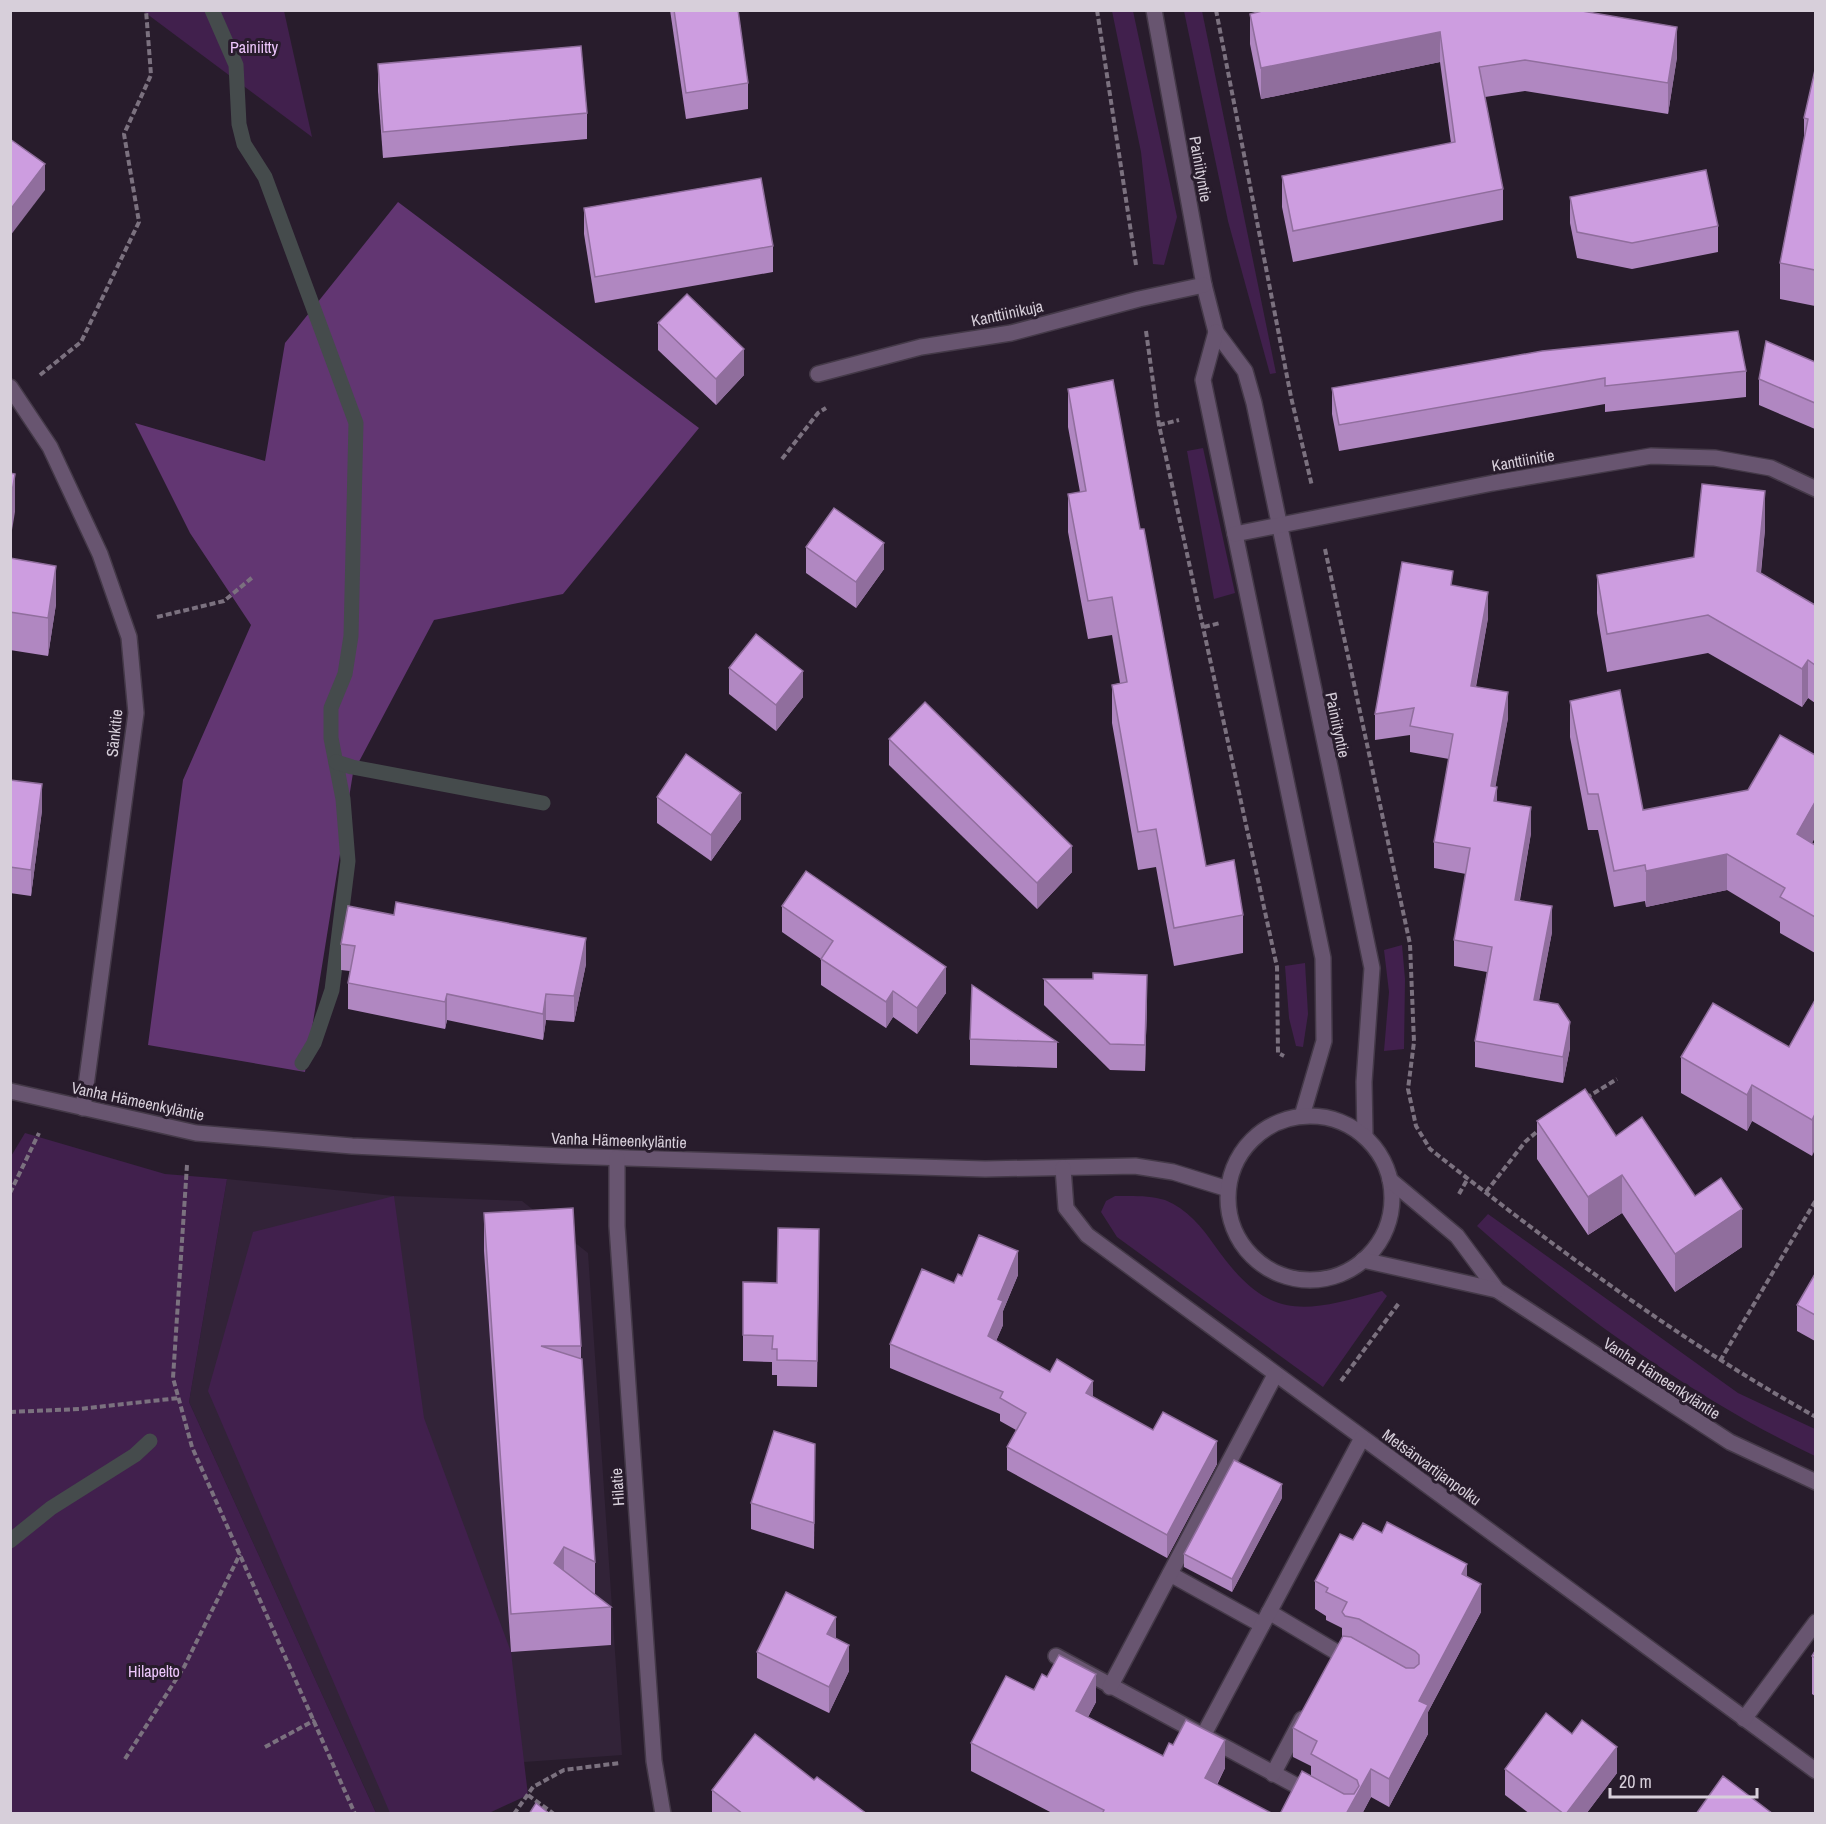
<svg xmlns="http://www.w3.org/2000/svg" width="1826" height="1824" viewBox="0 0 1826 1824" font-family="'Archivo Narrow',sans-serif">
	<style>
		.built { fill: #322338 }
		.green { fill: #41204d }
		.forest { fill: #623672 }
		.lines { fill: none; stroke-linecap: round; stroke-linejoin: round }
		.stream { stroke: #454b4c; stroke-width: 15 }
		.minor-casing { stroke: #443948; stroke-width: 18 }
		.path { stroke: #7b717f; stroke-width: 4; stroke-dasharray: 6 3; stroke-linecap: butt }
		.minor { stroke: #685570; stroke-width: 15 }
		.wall { fill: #b087c1 }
		.shaded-wall { fill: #906e9d }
		.building { fill: #cd9de0; stroke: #906e9d; stroke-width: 1.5 }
		.labels { text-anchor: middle; stroke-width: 6; stroke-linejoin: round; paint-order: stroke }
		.park-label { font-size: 16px; fill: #ecc6fb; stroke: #281c2c }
		.street-label { font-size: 16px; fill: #d7cfda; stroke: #281c2c }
	</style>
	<rect width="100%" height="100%" fill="#281c2c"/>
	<!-- built -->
	<polygon class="built" points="227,1179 394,1196 522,1201 588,1253 622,1755 524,1762 487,1813 376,1813 189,1402"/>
	<!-- green -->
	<g class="green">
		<polygon points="143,11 284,11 312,137"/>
		<polygon points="1112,11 1133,11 1177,217 1164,265 1153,264 1141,152"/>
		<polygon points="1184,11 1202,11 1276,373 1270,374 1228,221"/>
		<polygon points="1203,448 1235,593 1214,599 1187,451"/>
		<polygon points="1402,945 1405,979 1404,1049 1384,1051 1389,992 1384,950"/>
		<polygon points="1305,963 1308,1014 1303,1047 1296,1046 1289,1018 1285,966"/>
		<polygon points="25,1133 165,1174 227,1179 189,1402 376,1813 11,1813 10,1158"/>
		<polygon points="394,1196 424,1418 511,1652 528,1795 489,1813 390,1813 208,1391 253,1232"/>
		<path d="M 1115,1196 C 1130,1196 1150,1195 1165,1200 C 1187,1209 1202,1227 1215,1246 C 1268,1321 1300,1314 1382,1291 L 1387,1296 L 1323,1387 L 1117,1237 L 1101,1212 L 1106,1201 Z"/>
		<path d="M 1488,1214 L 1738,1393 L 1815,1429 L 1815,1456 C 1697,1400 1575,1313 1477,1226 Z"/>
	</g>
	<!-- forest -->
	<polygon class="forest" points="398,202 699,428 563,594 434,620 353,773 305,1072 148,1045 183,780 251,625 190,533 135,423 265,461 285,343"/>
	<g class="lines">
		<!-- stream -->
		<g class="stream">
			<polyline points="212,10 236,65 239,124 244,144 265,177 356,423 351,636 345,674 331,708 331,738 343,799 348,861 332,990 314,1043 302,1063"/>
			<polyline points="336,762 352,767 543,803"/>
			<polyline points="10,1541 51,1508 135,1455 150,1441"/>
		</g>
		<defs>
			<g id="minor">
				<polyline points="1154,10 1204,285 1216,332 1245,371 1254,403 1372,968 1364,1082 1365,1136"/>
				<polyline points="1216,332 1203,380 1323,958 1324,1041 1302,1116"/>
				<polyline points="818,374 921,347 1011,333 1139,299 1204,285"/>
				<polyline points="10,387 50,447 100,554 129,637 136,713 83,1108"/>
				<polyline points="1235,534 1493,483 1651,456 1715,458 1771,468 1816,489"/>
				<polyline points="10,1091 196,1133 352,1146 563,1156 985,1169 1135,1166 1173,1172 1228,1189"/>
				<circle cx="1310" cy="1198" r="82"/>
				<polyline points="617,1158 617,1226 654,1761 663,1814"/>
				<polyline points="1063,1168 1066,1208 1087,1235 1816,1771"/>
				<polyline points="1390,1180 1457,1236 1497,1290 1730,1442 1816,1482"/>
				<polyline points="1363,1260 1497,1290"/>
				<polyline points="1170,1574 1262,1625"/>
				<polyline points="1269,1612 1338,1653 1352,1656"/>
				<polyline points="1056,1656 1312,1794"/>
				<polyline points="1110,1687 1275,1375"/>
				<polyline points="1744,1719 1816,1622"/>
				<polyline points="1204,1734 1362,1438"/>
				<polyline points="1273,1774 1302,1719"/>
			</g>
		</defs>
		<!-- minor casing -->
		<use href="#minor" class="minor-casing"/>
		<!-- path -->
		<g class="path">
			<polyline points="1097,10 1136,265"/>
			<polyline points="1216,10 1291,397 1312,486"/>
			<polyline points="1146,331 1159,425 1277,967 1278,1053 1284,1056"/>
			<polyline points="40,375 81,342 139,222 124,134 151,75 146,10"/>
			<polyline points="1159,425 1179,420"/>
			<polyline points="782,459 818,413 826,408"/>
			<path d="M 1325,549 L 1410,944 L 1414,1042 L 1408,1089 L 1416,1126 L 1430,1149 C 1553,1246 1678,1340 1816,1417"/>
			<polyline points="157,617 224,601 254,576"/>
			<polyline points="1204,627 1220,623"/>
			<polyline points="1586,1098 1617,1079"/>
			<polyline points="187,1165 173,1378 192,1447 355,1814"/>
			<polyline points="1486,1192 1525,1142 1540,1129"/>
			<polyline points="10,1193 39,1133"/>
			<polyline points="1459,1194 1468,1178"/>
			<polyline points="1720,1361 1816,1200"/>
			<polyline points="1341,1381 1399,1303"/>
			<polyline points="10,1412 79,1409 179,1398"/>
			<polyline points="265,1747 315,1720"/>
			<polyline points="125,1759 184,1667 240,1554"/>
			<polyline points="528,1795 554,1814"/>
			<polyline points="514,1814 533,1787 564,1770 620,1763"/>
		</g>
		<!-- minor -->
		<use href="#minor" class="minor"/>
	</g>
	<!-- wall -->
	<g class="wall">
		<polygon points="670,10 738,10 748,83 748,109 686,119"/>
		<polygon points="1250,14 1677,57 1668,114 1525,91 1485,97 1503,189 1503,220 1293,262 1282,207 1282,176 1451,143 1440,62 1261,99 1250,44"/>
		<polygon points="378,64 587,113 587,139 383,158 378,91"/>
		<polygon points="1815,70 1815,306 1780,299 1780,263 1804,139 1804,118"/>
		<polygon points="1570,197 1718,226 1718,252 1632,269 1577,258 1570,223"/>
		<polygon points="584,208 773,246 773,272 595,303 584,234"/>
		<polygon points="658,323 744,375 716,405 658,350"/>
		<polygon points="1815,362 1815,429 1759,405 1759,379"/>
		<polygon points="1746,371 1746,397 1605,412 1605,404 1339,451 1332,414 1332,388"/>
		<polygon points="1068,389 1140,529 1206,866 1243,915 1243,953 1174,966 1156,867 1138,870 1112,723 1112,685 1120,683 1112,635 1088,639 1068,532 1068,494 1080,492 1068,427"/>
		<polygon points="1765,529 1761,573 1815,605 1815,703 1808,698 1802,707 1708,653 1607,672 1597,613 1597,575 1694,557"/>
		<polygon points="806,547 884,569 856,608 806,573"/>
		<polygon points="10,558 56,604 48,656 10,650"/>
		<polygon points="1453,585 1488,618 1476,687 1508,718 1495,787 1497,801 1531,833 1520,900 1552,932 1539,1001 1570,1048 1563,1083 1475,1067 1475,1041 1487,972 1454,966 1454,940 1466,874 1434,868 1434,842 1449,759 1410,752 1410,735 1375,740 1375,714"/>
		<polygon points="729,668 803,697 776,731 729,694"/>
		<polygon points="1570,701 1643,810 1812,843 1815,845 1815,953 1780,933 1780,922 1727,890 1646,907 1645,901 1614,907 1598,830 1588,830 1570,737"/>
		<polygon points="889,739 1072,872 1037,909 889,765"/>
		<polygon points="10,780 42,810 31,896 10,893"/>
		<polygon points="657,797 741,819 711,861 657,823"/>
		<polygon points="782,906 946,993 917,1034 893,1017 886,1028 821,985 821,959 782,932"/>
		<polygon points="341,944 586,964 574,1022 546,1020 543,1040 447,1020 445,1029 348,1009 348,983 350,971 341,970"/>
		<polygon points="1044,979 1147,1001 1145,1071 1110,1070 1044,1005"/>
		<polygon points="1815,1000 1812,1156 1752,1121 1747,1131 1681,1093 1681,1057 1789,1047"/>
		<polygon points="970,1039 1057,1042 1057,1068 970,1065"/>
		<polygon points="1537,1121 1616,1136 1695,1196 1742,1247 1675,1292 1622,1213 1588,1235 1537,1159"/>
		<polygon points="484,1213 581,1346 581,1359 595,1562 595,1595 611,1607 611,1645 511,1652 484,1251"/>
		<polygon points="819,1255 817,1387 777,1386 777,1375 772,1375 772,1362 743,1361 743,1282 777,1283"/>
		<polygon points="1815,1274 1815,1341 1797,1331 1797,1305"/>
		<polygon points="1018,1275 1003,1311 1003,1325 996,1341 1093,1398 1217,1464 1167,1558 1007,1470 1007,1447 1016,1430 1000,1421 1000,1414 890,1368 890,1344 962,1276"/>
		<polygon points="815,1470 814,1549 751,1529 751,1503"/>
		<polygon points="1282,1498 1232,1592 1184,1567 1184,1554"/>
		<polygon points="1353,1540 1467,1577 1481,1612 1428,1712 1428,1734 1389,1807 1371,1797 1362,1814 1280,1814 1311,1776 1311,1766 1293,1757 1293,1728 1342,1639 1342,1628 1326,1620 1326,1616 1315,1609 1315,1581"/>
		<polygon points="1815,1651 1815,1696 1812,1694 1812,1656"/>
		<polygon points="757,1652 849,1671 829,1713 757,1678"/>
		<polygon points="1047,1677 1096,1702 1088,1717 1163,1756 1225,1768 1217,1785 1273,1814 1054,1814 971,1771 971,1743"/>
		<polygon points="1505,1769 1617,1773 1586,1814 1530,1814 1505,1795"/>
		<polygon points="814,1780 867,1814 712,1813 712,1790"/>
	</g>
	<!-- shaded-wall -->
	<g class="shaded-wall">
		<polygon points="1677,27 1677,57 1668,114 1668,83"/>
		<polygon points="1440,32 1440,62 1261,99 1261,68"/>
		<polygon points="45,164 45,190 10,236 10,210"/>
		<polygon points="744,349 744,375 716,405 716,379"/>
		<polygon points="15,474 15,512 10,542 10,504"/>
		<polygon points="1765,491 1765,529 1757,609 1757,571"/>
		<polygon points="884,543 884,569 856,608 856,582"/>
		<polygon points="56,566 56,604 48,656 48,618"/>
		<polygon points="1488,592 1488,618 1471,712 1471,686"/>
		<polygon points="1808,660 1808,698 1802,707 1802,669"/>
		<polygon points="803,671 803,697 776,731 776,705"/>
		<polygon points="1508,692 1508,718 1491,812 1491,786"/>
		<polygon points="42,784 42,810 31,896 31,870"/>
		<polygon points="1497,787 1497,813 1494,801"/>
		<polygon points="741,793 741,819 711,861 711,835"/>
		<polygon points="1815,802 1815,838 1797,870 1797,834"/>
		<polygon points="1531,807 1531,833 1515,926 1515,900"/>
		<polygon points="1072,846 1072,872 1037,909 1037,883"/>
		<polygon points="1727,854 1727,890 1646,907 1646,871"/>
		<polygon points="1552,906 1552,932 1534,1026 1534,1000"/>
		<polygon points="586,938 586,964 574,1022 574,996"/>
		<polygon points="946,967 946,993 917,1034 917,1008"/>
		<polygon points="1147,975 1147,1001 1145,1071 1145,1045"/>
		<polygon points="893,991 893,1017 886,1028 886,1002"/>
		<polygon points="447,994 447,1020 445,1029 445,1002"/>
		<polygon points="546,994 546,1020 543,1040 543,1014"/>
		<polygon points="1570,1022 1570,1048 1563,1083 1563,1057"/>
		<polygon points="1752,1085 1752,1121 1747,1131 1747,1095"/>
		<polygon points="1815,1114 1815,1150 1812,1156 1812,1120"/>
		<polygon points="1622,1175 1622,1213 1588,1235 1588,1197"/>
		<polygon points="1742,1209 1742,1247 1675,1292 1675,1254"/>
		<polygon points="1018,1251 1018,1275 1003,1311 1003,1325 988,1359 988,1336 998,1299"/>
		<polygon points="1093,1381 1093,1404 1086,1393"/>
		<polygon points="1217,1441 1217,1464 1167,1558 1167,1535"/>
		<polygon points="1282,1484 1282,1498 1232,1592 1232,1579"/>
		<polygon points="564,1547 564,1585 554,1563"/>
		<polygon points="1467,1564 1467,1592 1462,1574"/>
		<polygon points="1481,1584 1481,1612 1428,1712 1428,1734 1389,1807 1389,1779 1419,1701"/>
		<polygon points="836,1617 836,1643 827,1634"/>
		<polygon points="849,1645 849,1671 829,1713 829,1687"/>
		<polygon points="1096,1674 1096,1702 1076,1739 1076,1711"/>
		<polygon points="1225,1740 1225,1768 1205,1807 1205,1778"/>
		<polygon points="1617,1747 1617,1773 1586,1814 1566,1814"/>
		<polygon points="1371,1769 1371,1797 1362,1814 1346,1814"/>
	</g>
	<!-- building -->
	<g class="building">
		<polygon points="674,10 738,10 748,83 686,93"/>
		<polygon points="1266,10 1576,10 1677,27 1668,83 1525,60 1479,67 1503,189 1293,231 1282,176 1455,142 1440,32 1261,68 1250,14"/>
		<polygon points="581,46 587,113 383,132 378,64"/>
		<polygon points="1815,70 1815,270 1780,263 1808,119 1804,118"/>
		<polygon points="10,139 45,164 10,210"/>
		<polygon points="1706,170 1718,226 1632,243 1577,232 1570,197"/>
		<polygon points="761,178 773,246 595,277 584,208"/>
		<polygon points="687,294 744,349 716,379 658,323"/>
		<polygon points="1738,331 1746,371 1605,386 1605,378 1339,425 1332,388 1542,351"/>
		<polygon points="1766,341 1815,362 1815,403 1759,379"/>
		<polygon points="1113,380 1140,529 1144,529 1206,866 1234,860 1243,915 1174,928 1156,829 1138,832 1112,685 1127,682 1112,597 1088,601 1068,494 1086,491 1068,389"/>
		<polygon points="10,473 15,474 10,504"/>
		<polygon points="1702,484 1765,491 1757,571 1815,605 1815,665 1808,660 1802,669 1708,615 1607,634 1597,575 1694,557"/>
		<polygon points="834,508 884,543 856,582 806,547"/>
		<polygon points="10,558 56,566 48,618 10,612"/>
		<polygon points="1402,562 1453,571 1451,585 1488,592 1471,686 1508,692 1491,786 1497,787 1494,801 1531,807 1515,900 1552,906 1534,1000 1558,1004 1570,1022 1563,1057 1475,1041 1492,947 1454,940 1470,848 1434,842 1453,734 1410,726 1414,708 1375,714"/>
		<polygon points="756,634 803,671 776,705 729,668"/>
		<polygon points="1620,690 1643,810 1748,790 1780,735 1815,755 1815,802 1797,834 1815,845 1815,917 1780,897 1785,888 1727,854 1646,871 1645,865 1614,871 1598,794 1588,794 1570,701"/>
		<polygon points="925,702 1072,846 1037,883 889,739"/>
		<polygon points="686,754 741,793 711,835 657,797"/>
		<polygon points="10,780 42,784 31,870 10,867"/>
		<polygon points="806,871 946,967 917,1008 893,991 886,1002 821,959 833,941 782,906"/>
		<polygon points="396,902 586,938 574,996 546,994 543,1014 447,994 445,1002 348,983 355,946 341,944 348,906 394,915"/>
		<polygon points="1093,973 1147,975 1145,1045 1110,1044 1044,979 1093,979"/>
		<polygon points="972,985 1057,1042 970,1039"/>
		<polygon points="1815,1000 1815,1114 1812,1120 1752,1085 1747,1095 1681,1057 1713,1003 1789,1047"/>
		<polygon points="1585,1089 1616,1136 1642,1117 1695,1196 1721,1178 1742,1209 1675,1254 1622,1175 1588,1197 1537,1121"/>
		<polygon points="573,1208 581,1346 541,1346 582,1359 595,1562 564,1547 554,1563 611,1607 511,1614 484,1213"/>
		<polygon points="778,1228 819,1229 817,1361 777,1360 777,1349 772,1349 773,1336 743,1335 743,1282 777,1283"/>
		<polygon points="979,1235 1018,1251 998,1299 1003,1301 988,1336 1050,1372 1057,1359 1093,1381 1086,1393 1153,1430 1163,1412 1217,1441 1167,1535 1007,1447 1026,1413 1000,1398 1003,1392 890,1344 922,1269 954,1283 958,1274 962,1276"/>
		<polygon points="1815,1274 1815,1315 1797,1305"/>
		<polygon points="774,1431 815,1444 814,1523 751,1503"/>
		<polygon points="1234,1460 1282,1484 1232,1579 1184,1554"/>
		<polygon points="1387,1522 1467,1564 1462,1574 1481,1584 1419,1701 1428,1705 1389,1779 1371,1769 1346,1814 1280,1814 1302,1771 1344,1794 1354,1794 1359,1786 1357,1780 1311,1754 1317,1741 1293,1728 1343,1636 1351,1637 1406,1668 1414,1668 1419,1664 1419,1655 1415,1651 1359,1619 1345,1616 1342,1612 1347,1602 1326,1592 1328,1588 1315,1581 1340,1534 1353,1540 1363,1523 1382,1533"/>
		<polygon points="786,1592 836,1617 827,1634 849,1645 829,1687 757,1652"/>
		<polygon points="1815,1651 1815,1658 1812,1656"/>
		<polygon points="1059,1655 1096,1674 1076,1711 1163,1756 1169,1743 1173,1745 1186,1720 1225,1740 1205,1778 1273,1814 1102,1814 1104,1810 971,1743 1006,1676 1034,1690 1042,1674 1047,1677"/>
		<polygon points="1546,1713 1572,1734 1582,1720 1617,1747 1566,1814 1564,1814 1505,1769"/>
		<polygon points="755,1734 814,1780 817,1777 867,1814 743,1814 712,1790"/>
		<polygon points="1723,1776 1773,1814 1696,1814"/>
		<polygon points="536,1803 550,1814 529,1814"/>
	</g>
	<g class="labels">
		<!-- park labels -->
		<g class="park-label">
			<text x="254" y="53">Painiitty</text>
			<text x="154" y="1677">Hilapelto</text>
		</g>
		<!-- street labels -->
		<g class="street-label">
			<text transform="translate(1201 169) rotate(80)" y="6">Painiityntie</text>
			<text transform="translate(1007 313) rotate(-12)" y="6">Kanttiinikuja</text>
			<text transform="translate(1523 460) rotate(-10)" y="6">Kanttiinitie</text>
			<text transform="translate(1338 725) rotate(78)" y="6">Painiityntie</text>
			<text transform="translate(114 733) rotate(-84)" y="6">Sänkitie</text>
			<text transform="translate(138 1101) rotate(12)" y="6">Vanha Hämeenkyläntie</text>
			<text transform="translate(619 1140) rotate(2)" y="6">Vanha Hämeenkyläntie</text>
			<text transform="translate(1662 1378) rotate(33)" y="6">Vanha Hämeenkyläntie</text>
			<text transform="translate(1432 1467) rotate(36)" y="6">Metsänvartijanpolku</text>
			<text transform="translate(617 1487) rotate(-94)" y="6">Hilatie</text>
		</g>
	</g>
	<!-- border -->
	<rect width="1826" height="1824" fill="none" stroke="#d7cfda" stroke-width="24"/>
	<!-- scale -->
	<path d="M1610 1788v9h147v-9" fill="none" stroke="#d7cfda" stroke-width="3"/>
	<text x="1619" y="1788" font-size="18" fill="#d7cfda" stroke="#281c2c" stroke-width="4.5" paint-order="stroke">20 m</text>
</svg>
